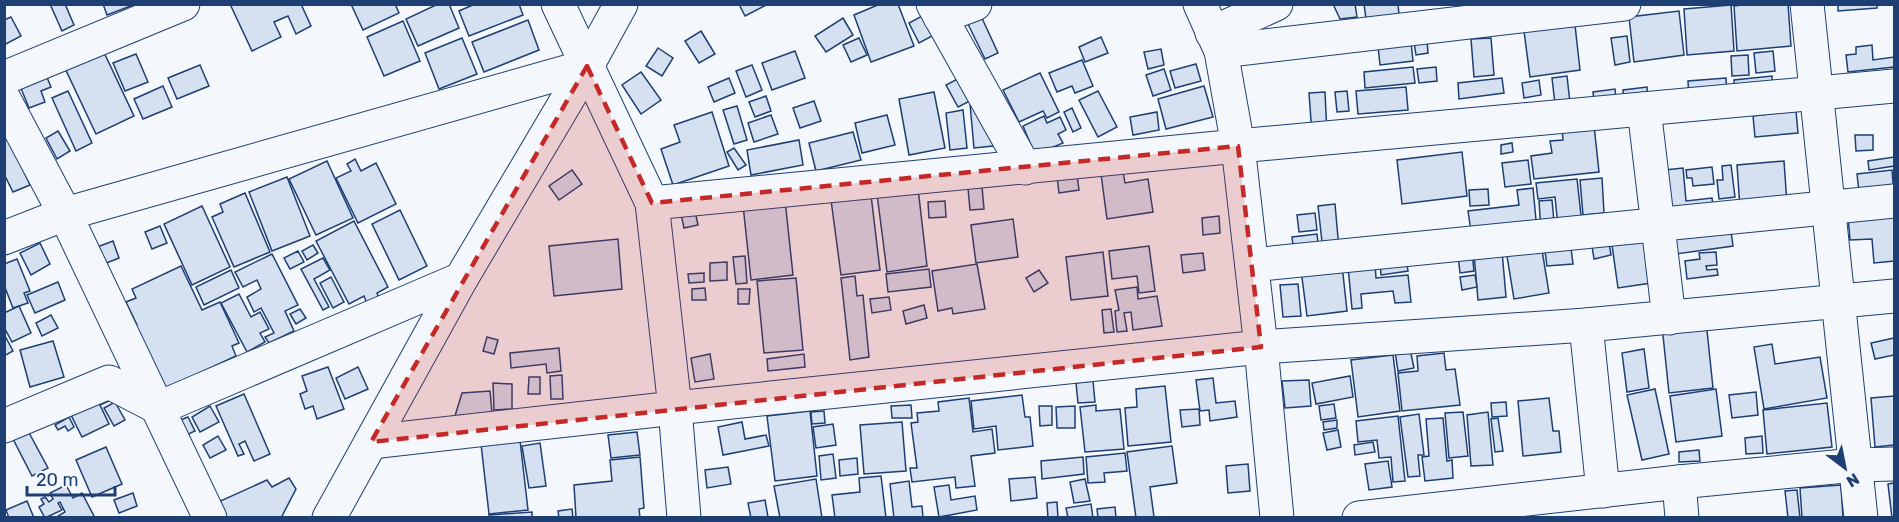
<svg xmlns="http://www.w3.org/2000/svg" width="1899" height="522" viewBox="0 0 1899 522" font-family="Rubik,sans-serif">
	<style>
		.building { fill: #d5e0f0; stroke: #1d3f73; stroke-width: 1.5 }
		.lines { fill: none; stroke-linecap: round; stroke-linejoin: round }
		.minor-casing { stroke: #1d3f73; stroke-width: 35 }
		.minor { stroke: #f4f7fb; stroke-width: 33 }
		.marked { fill: #c62828; fill-opacity: 0.2; stroke: #c62828; stroke-width: 4.5; stroke-dasharray: 12 8; stroke-linejoin: round }
	</style>
	<rect width="100%" height="100%" fill="#f4f7fb"/>
	<!-- building -->
	<g class="building">
		<polygon points="50,4 65,4 74,25 62,31"/>
		<polygon points="103,4 136,4 107,15"/>
		<polygon points="230,4 301,4 311,26 296,34 288,16 274,22 281,37 252,51"/>
		<polygon points="351,4 395,4 399,13 363,30"/>
		<polygon points="438,4 449,4 459,28 418,46 406,19"/>
		<polygon points="475,4 519,4 523,15 469,36 459,11"/>
		<polygon points="739,4 768,4 745,16"/>
		<polygon points="880,4 898,4 914,46 871,62 854,15"/>
		<polygon points="1333,4 1355,4 1357,17 1340,19"/>
		<polygon points="1364,4 1398,4 1399,15 1366,19"/>
		<polygon points="1751,4 1788,4 1791,46 1737,51 1734,6"/>
		<polygon points="1838,4 1877,4 1877,8 1838,11"/>
		<polygon points="1731,5 1734,51 1687,55 1684,9"/>
		<polygon points="1679,11 1684,55 1634,62 1629,17"/>
		<polygon points="924,15 934,35 919,43 909,23"/>
		<polygon points="981,16 998,53 985,59 967,22"/>
		<polygon points="11,17 21,36 4,45 4,20"/>
		<polygon points="843,18 853,35 826,52 815,36"/>
		<polygon points="528,20 539,50 484,72 472,42"/>
		<polygon points="403,21 420,61 384,76 367,37"/>
		<polygon points="1575,25 1580,70 1530,77 1524,31"/>
		<polygon points="701,31 715,54 699,63 685,41"/>
		<polygon points="1627,36 1630,62 1615,65 1611,38"/>
		<polygon points="1101,37 1108,53 1085,62 1079,47"/>
		<polygon points="462,38 477,74 439,89 425,53"/>
		<polygon points="859,38 867,55 851,62 843,45"/>
		<polygon points="1491,38 1494,75 1474,77 1471,39"/>
		<polygon points="1427,40 1428,53 1416,55 1414,42"/>
		<polygon points="1411,42 1413,61 1380,65 1378,46"/>
		<polygon points="1872,45 1873,60 1894,57 1894,67 1848,72 1846,55 1856,54 1856,47"/>
		<polygon points="101,46 134,116 96,134 63,64"/>
		<polygon points="658,48 673,58 662,76 646,66"/>
		<polygon points="1161,49 1164,65 1148,69 1144,52"/>
		<polygon points="795,51 805,78 772,90 762,63"/>
		<polygon points="1773,51 1775,71 1756,73 1754,53"/>
		<polygon points="136,54 148,82 125,91 113,63"/>
		<polygon points="1748,55 1749,75 1732,76 1731,56"/>
		<polygon points="1082,60 1093,86 1075,93 1072,86 1057,92 1049,73"/>
		<polygon points="1196,64 1201,81 1175,88 1170,71"/>
		<polygon points="200,65 209,86 177,99 168,78"/>
		<polygon points="752,65 762,90 746,97 736,71"/>
		<polygon points="1413,67 1415,83 1365,88 1364,72"/>
		<polygon points="1436,67 1437,81 1419,83 1417,69"/>
		<polygon points="1164,69 1171,90 1153,96 1146,75"/>
		<polygon points="641,72 661,100 641,114 622,85"/>
		<polygon points="1040,73 1059,112 1047,118 1043,111 1019,122 1003,90"/>
		<polygon points="967,74 978,97 958,107 946,85"/>
		<polygon points="46,75 51,87 41,91 45,102 29,108 20,86"/>
		<polygon points="1567,76 1570,103 1555,104 1552,78"/>
		<polygon points="1772,76 1773,93 1735,97 1734,80"/>
		<polygon points="729,78 735,93 714,102 708,87"/>
		<polygon points="1502,78 1504,93 1459,99 1458,83"/>
		<polygon points="1726,78 1727,97 1689,100 1688,81"/>
		<polygon points="1539,80 1541,95 1524,98 1522,83"/>
		<polygon points="163,86 172,107 143,119 134,99"/>
		<polygon points="1204,86 1213,117 1166,129 1158,99"/>
		<polygon points="1406,87 1408,110 1358,114 1356,91"/>
		<polygon points="1647,87 1648,106 1624,108 1623,90"/>
		<polygon points="1615,89 1617,109 1595,112 1593,92"/>
		<polygon points="68,91 92,143 76,151 52,98"/>
		<polygon points="1098,91 1117,127 1098,137 1079,100"/>
		<polygon points="1347,91 1349,111 1337,112 1335,92"/>
		<polygon points="934,92 945,148 909,155 899,99"/>
		<polygon points="1325,92 1327,134 1312,134 1309,93"/>
		<polygon points="766,96 771,111 755,117 749,102"/>
		<polygon points="814,101 821,121 800,128 793,108"/>
		<polygon points="983,103 1003,145 974,148 970,104"/>
		<polygon points="737,106 747,140 734,144 723,110"/>
		<polygon points="1072,108 1081,128 1073,132 1064,112"/>
		<polygon points="963,110 967,148 950,150 946,113"/>
		<polygon points="1796,111 1798,133 1755,137 1753,116"/>
		<polygon points="712,112 729,166 673,185 661,149 680,142 674,125"/>
		<polygon points="1157,112 1159,130 1133,135 1130,117"/>
		<polygon points="771,115 778,134 754,142 748,123"/>
		<polygon points="887,115 895,145 862,153 855,123"/>
		<polygon points="1044,116 1047,123 1060,117 1066,130 1058,134 1063,143 1035,155 1023,126"/>
		<polygon points="1594,125 1599,172 1534,179 1531,156 1552,153 1550,141 1563,140 1562,129"/>
		<polygon points="58,131 70,151 57,159 46,138"/>
		<polygon points="853,132 861,160 816,171 809,143"/>
		<polygon points="7,135 30,185 13,192 4,174 4,136"/>
		<polygon points="1855,135 1873,135 1873,150 1856,151"/>
		<polygon points="799,140 803,165 751,175 747,150"/>
		<polygon points="1512,143 1513,152 1501,154 1501,145"/>
		<polygon points="734,148 746,165 738,170 727,152"/>
		<polygon points="1462,152 1467,196 1402,204 1397,160"/>
		<polygon points="1894,157 1894,166 1869,170 1868,161"/>
		<polygon points="355,159 361,171 376,163 396,204 358,223 336,178 351,171 347,164"/>
		<polygon points="1528,160 1531,184 1505,187 1502,163"/>
		<polygon points="327,161 353,218 316,235 289,179"/>
		<polygon points="1784,161 1787,204 1740,208 1737,165"/>
		<polygon points="1731,165 1735,197 1719,199 1717,180 1723,180 1722,166"/>
		<polygon points="1712,167 1714,184 1693,186 1692,178 1687,178 1686,170"/>
		<polygon points="1683,168 1686,201 1712,198 1714,212 1669,216 1665,170"/>
		<polygon points="572,170 582,184 559,200 549,186"/>
		<polygon points="1892,170 1894,197 1860,201 1857,174"/>
		<polygon points="1123,171 1125,183 1148,179 1153,212 1107,219 1101,174"/>
		<polygon points="1077,175 1079,190 1059,193 1057,177"/>
		<polygon points="287,177 310,236 272,251 249,192"/>
		<polygon points="1602,178 1604,213 1583,215 1580,180"/>
		<polygon points="1577,179 1582,224 1558,226 1555,197 1538,199 1536,183"/>
		<polygon points="982,187 984,209 970,210 968,188"/>
		<polygon points="918,188 927,266 887,272 877,194"/>
		<polygon points="1533,188 1537,231 1472,238 1468,211 1519,205 1517,190"/>
		<polygon points="1488,189 1489,205 1470,206 1469,190"/>
		<polygon points="245,193 270,252 234,267 212,217 223,212 220,204"/>
		<polygon points="871,195 880,270 841,275 831,200"/>
		<polygon points="785,200 793,275 751,280 743,205"/>
		<polygon points="1552,200 1554,222 1541,231 1539,201"/>
		<polygon points="945,201 946,217 929,218 928,202"/>
		<polygon points="1335,204 1339,249 1323,251 1318,206"/>
		<polygon points="202,206 230,267 192,285 164,224"/>
		<polygon points="400,210 427,266 399,280 372,224"/>
		<polygon points="695,211 698,225 684,228 681,214"/>
		<polygon points="1894,212 1894,261 1874,263 1872,239 1850,240 1848,216"/>
		<polygon points="1315,213 1317,230 1299,232 1297,215"/>
		<polygon points="1219,216 1220,233 1203,235 1202,218"/>
		<polygon points="1013,219 1018,257 976,263 971,225"/>
		<polygon points="354,221 388,287 377,293 379,298 367,304 364,296 349,304 316,241"/>
		<polygon points="160,226 167,243 152,249 145,232"/>
		<polygon points="1731,231 1733,246 1676,254 1674,239"/>
		<polygon points="1317,234 1319,252 1294,254 1292,237"/>
		<polygon points="618,239 622,289 554,296 549,246"/>
		<polygon points="113,241 119,258 99,266 92,249"/>
		<polygon points="1645,241 1651,283 1618,288 1612,245"/>
		<polygon points="40,243 50,264 31,275 20,253"/>
		<polygon points="1609,243 1611,255 1594,259 1592,246"/>
		<polygon points="313,245 318,253 307,260 302,251"/>
		<polygon points="1149,246 1155,291 1139,293 1137,276 1112,279 1109,251"/>
		<polygon points="1571,248 1573,264 1547,266 1545,251"/>
		<polygon points="1542,250 1549,293 1514,299 1507,256"/>
		<polygon points="298,251 304,262 290,269 284,258"/>
		<polygon points="1502,251 1506,297 1478,300 1474,254"/>
		<polygon points="1103,252 1108,296 1071,300 1066,257"/>
		<polygon points="1716,252 1717,265 1706,266 1707,270 1717,269 1718,275 1687,279 1685,261 1700,259 1699,253"/>
		<polygon points="1203,253 1205,270 1183,273 1181,255"/>
		<polygon points="1472,253 1474,271 1460,273 1458,255"/>
		<polygon points="272,254 298,305 285,311 294,331 269,343 265,337 274,333 261,308 254,312 247,297 261,289 257,280 243,287 235,272"/>
		<polygon points="745,256 747,283 736,284 733,257"/>
		<polygon points="323,258 330,270 314,279 329,307 323,310 301,269"/>
		<polygon points="17,259 30,291 24,293 28,303 13,308 4,285 4,264"/>
		<polygon points="1406,259 1408,271 1381,275 1380,262"/>
		<polygon points="727,262 727,280 710,281 710,263"/>
		<polygon points="1375,263 1376,278 1408,275 1411,302 1395,303 1393,291 1361,294 1362,308 1352,309 1348,266"/>
		<polygon points="977,264 985,309 953,314 952,308 938,311 932,271"/>
		<polygon points="1342,265 1347,311 1307,316 1301,270"/>
		<polygon points="181,266 202,310 220,302 239,343 232,346 236,356 161,391 131,328 137,325 126,302 136,298 132,289"/>
		<polygon points="929,269 931,287 888,292 886,274"/>
		<polygon points="231,270 239,288 204,305 196,287"/>
		<polygon points="1039,270 1048,283 1034,292 1026,278"/>
		<polygon points="704,273 704,282 689,283 688,274"/>
		<polygon points="1475,275 1477,287 1462,290 1460,277"/>
		<polygon points="855,276 857,296 863,295 869,357 850,360 841,278"/>
		<polygon points="331,277 344,302 333,308 320,283"/>
		<polygon points="796,278 803,350 764,353 757,281"/>
		<polygon points="58,282 65,300 35,313 27,295"/>
		<polygon points="1298,284 1301,316 1283,317 1280,285"/>
		<polygon points="1137,287 1138,299 1157,296 1162,326 1133,330 1131,312 1124,313 1127,331 1117,332 1115,311 1119,310 1115,290"/>
		<polygon points="705,288 706,300 692,300 692,289"/>
		<polygon points="738,289 750,289 749,304 738,304"/>
		<polygon points="239,294 251,317 260,312 269,329 260,333 265,342 247,352 221,303"/>
		<polygon points="889,297 891,310 872,313 870,299"/>
		<polygon points="924,305 927,318 906,324 903,311"/>
		<polygon points="19,306 31,333 12,342 4,327 4,313"/>
		<polygon points="300,309 306,318 296,324 290,314"/>
		<polygon points="1111,309 1114,332 1104,333 1102,310"/>
		<polygon points="51,315 58,328 42,336 36,323"/>
		<polygon points="1706,321 1713,388 1669,393 1662,326"/>
		<polygon points="4,334 13,351 4,356"/>
		<polygon points="487,337 498,340 494,354 483,351"/>
		<polygon points="1894,338 1894,355 1875,359 1871,343"/>
		<polygon points="53,341 64,377 30,387 20,350"/>
		<polygon points="1772,344 1775,364 1820,357 1827,398 1764,409 1754,347"/>
		<polygon points="559,348 561,371 547,373 546,364 511,368 510,353"/>
		<polygon points="1410,349 1414,368 1398,371 1395,351"/>
		<polygon points="1644,349 1649,388 1627,392 1622,353"/>
		<polygon points="1444,353 1446,370 1455,369 1460,405 1402,411 1398,373 1418,371 1417,356"/>
		<polygon points="710,354 714,379 695,382 691,358"/>
		<polygon points="804,354 805,367 768,371 767,359"/>
		<polygon points="1393,355 1400,411 1358,417 1351,360"/>
		<polygon points="328,367 344,409 317,419 313,406 305,409 300,394 307,391 302,376"/>
		<polygon points="358,367 368,389 345,399 336,378"/>
		<polygon points="562,375 563,399 551,399 550,376"/>
		<polygon points="1350,376 1353,397 1316,404 1312,383"/>
		<polygon points="529,377 540,377 540,394 528,394"/>
		<polygon points="1213,378 1216,403 1235,401 1237,417 1210,421 1209,410 1200,411 1196,380"/>
		<polygon points="1309,380 1311,406 1285,408 1282,381"/>
		<polygon points="1093,381 1095,402 1078,403 1076,383"/>
		<polygon points="493,383 512,384 512,409 494,410"/>
		<polygon points="1165,386 1171,442 1128,446 1125,408 1137,407 1136,389"/>
		<polygon points="1655,389 1669,454 1642,460 1627,395"/>
		<polygon points="1716,389 1722,436 1676,442 1670,396"/>
		<polygon points="490,391 492,413 455,416 462,393"/>
		<polygon points="1756,392 1758,415 1732,418 1729,395"/>
		<polygon points="244,394 270,454 254,461 245,441 239,444 244,454 238,456 216,406"/>
		<polygon points="1022,395 1025,417 1030,417 1033,446 998,450 996,426 974,429 971,401"/>
		<polygon points="1894,396 1894,445 1875,447 1871,398"/>
		<polygon points="107,397 109,401 100,405 109,424 82,437 71,415"/>
		<polygon points="969,398 973,432 992,429 995,453 971,456 975,486 956,488 955,477 912,482 910,468 917,468 911,423 918,422 917,413 939,411 938,402"/>
		<polygon points="1549,398 1553,431 1559,431 1561,452 1523,456 1518,401"/>
		<polygon points="115,402 125,420 114,426 104,408"/>
		<polygon points="1506,402 1507,416 1492,417 1491,403"/>
		<polygon points="1827,403 1832,447 1767,454 1763,410"/>
		<polygon points="1334,404 1336,418 1321,420 1319,406"/>
		<polygon points="911,405 912,418 892,418 891,406"/>
		<polygon points="1096,405 1096,411 1120,409 1124,449 1085,452 1080,407"/>
		<polygon points="210,406 219,422 200,432 192,417"/>
		<polygon points="1039,406 1052,406 1052,425 1040,426"/>
		<polygon points="1075,406 1075,428 1057,428 1056,407"/>
		<polygon points="1199,409 1200,425 1182,427 1180,410"/>
		<polygon points="810,411 817,476 775,481 767,416"/>
		<polygon points="824,411 825,423 812,424 811,412"/>
		<polygon points="1463,412 1468,456 1449,458 1445,413"/>
		<polygon points="1488,412 1493,465 1471,466 1467,415"/>
		<polygon points="1419,414 1424,455 1418,455 1420,476 1408,477 1400,417"/>
		<polygon points="1398,416 1405,481 1393,482 1391,457 1379,458 1377,440 1358,442 1356,421"/>
		<polygon points="69,417 74,427 68,431 65,426 58,430 55,425"/>
		<polygon points="188,417 195,431 180,438 173,423"/>
		<polygon points="1443,418 1447,461 1452,460 1453,478 1425,481 1422,457 1429,456 1426,419"/>
		<polygon points="1498,418 1503,451 1495,452 1491,419"/>
		<polygon points="1337,420 1337,428 1324,430 1323,422"/>
		<polygon points="742,422 745,439 766,435 769,446 723,455 718,427"/>
		<polygon points="902,422 906,471 864,474 860,425"/>
		<polygon points="833,424 836,445 816,448 813,427"/>
		<polygon points="27,429 48,468 32,476 12,437"/>
		<polygon points="1338,430 1341,447 1327,450 1323,433"/>
		<polygon points="637,432 640,455 611,458 608,435"/>
		<polygon points="218,436 226,450 210,458 203,445"/>
		<polygon points="1762,436 1763,453 1746,454 1745,438"/>
		<polygon points="520,440 528,510 489,514 481,444"/>
		<polygon points="1373,442 1375,452 1355,455 1354,445"/>
		<polygon points="540,443 546,486 529,488 522,446"/>
		<polygon points="1172,446 1177,483 1150,487 1154,517 1136,518 1127,452"/>
		<polygon points="106,447 122,484 92,497 76,460"/>
		<polygon points="1699,450 1700,461 1679,462 1679,452"/>
		<polygon points="1125,453 1127,471 1104,473 1105,482 1088,483 1086,457"/>
		<polygon points="833,454 836,478 821,480 819,456"/>
		<polygon points="640,457 644,508 639,509 640,518 576,518 574,485 612,481 610,460"/>
		<polygon points="1083,457 1084,474 1042,479 1041,461"/>
		<polygon points="857,458 858,474 840,476 839,460"/>
		<polygon points="1388,461 1392,487 1369,490 1365,464"/>
		<polygon points="1248,464 1250,491 1228,493 1226,466"/>
		<polygon points="728,467 731,484 707,488 705,470"/>
		<polygon points="881,476 886,518 835,518 832,495 860,492 859,478"/>
		<polygon points="1035,477 1037,498 1011,501 1009,479"/>
		<polygon points="289,478 296,489 281,518 224,518 216,503 267,480 272,487"/>
		<polygon points="816,479 822,518 780,518 774,486"/>
		<polygon points="1085,479 1090,501 1074,503 1070,482"/>
		<polygon points="909,481 912,507 922,506 923,518 894,518 890,484"/>
		<polygon points="1894,483 1894,518 1892,518 1888,484"/>
		<polygon points="66,485 73,498 82,493 95,518 55,518 65,512 60,502 58,503 62,510 45,518 39,507 44,504 41,499 45,497 49,502 53,499 50,493"/>
		<polygon points="949,485 951,500 975,496 977,510 939,517 934,487"/>
		<polygon points="1841,485 1843,518 1802,518 1800,488"/>
		<polygon points="1797,490 1800,518 1788,518 1785,491"/>
		<polygon points="133,493 137,506 119,513 114,500"/>
		<polygon points="765,500 768,517 751,518 748,503"/>
		<polygon points="27,501 34,518 9,518 6,510"/>
		<polygon points="1057,502 1058,518 1048,518 1047,503"/>
		<polygon points="1091,504 1093,518 1068,518 1066,508"/>
		<polygon points="1115,507 1116,518 1098,518 1097,509"/>
		<polygon points="572,509 573,518 559,518 558,511"/>
		<polygon points="532,512 532,518 489,518 489,515"/>
	</g>
	<g class="lines">
		<defs>
			<g id="minor">
				<polyline points="558,4 652,203 675,408 684,518"/>
				<polyline points="933,4 1025,168"/>
				<polyline points="1200,4 1221,51 1238,146 1261,347 1277,518"/>
				<polyline points="1807,4 1861,518"/>
				<polyline points="940,17 975,4"/>
				<polyline points="1212,33 1276,4"/>
				<polyline points="1221,51 1624,4"/>
				<polyline points="4,78 183,4"/>
				<polyline points="4,99 65,214 210,518"/>
				<polyline points="1644,109 1669,318"/>
				<polyline points="652,203 1238,146 1894,86"/>
				<polyline points="4,238 65,214 587,66"/>
				<polyline points="1252,265 1894,201"/>
				<polyline points="1586,325 1603,491"/>
				<polyline points="4,426 109,382 159,408 461,279"/>
				<polyline points="371,442 675,408 1261,347 1586,325 1894,296"/>
				<polyline points="1679,482 1682,518"/>
				<polyline points="329,518 461,279 587,66 621,4"/>
				<polyline points="1359,518 1679,482 1855,465 1894,464"/>
			</g>
		</defs>
		<!-- minor casing -->
		<use href="#minor" class="minor-casing"/>
		<!-- minor -->
		<use href="#minor" class="minor"/>
	</g>
	<!-- marked area -->
	<path class="marked" d="M 587,66 L 652,203 L 1238,146 L 1261,347 L 371,442 Z"/>
	<!-- border -->
	<rect width="1899" height="522" fill="none" stroke="#1d3f73" stroke-width="12"/>
	<!-- north arrow -->
	<g transform="translate(1845 468) rotate(148)" stroke="#f4f7fb" stroke-width="4.5" paint-order="stroke">
	<path d="M0-4.5L10 22L0 15L-10 22Z" fill="#1d3f73"/>
	<text y="-9" font-size="16" font-weight="bold" text-anchor="middle" fill="#1d3f73">N</text>
	</g>
	<!-- scale -->
	<path d="M27 486v9h88v-9" fill="none" stroke="#1d3f73" stroke-width="3"/>
	<text x="36" y="486" font-size="18" fill="#1d3f73" stroke="#f4f7fb" stroke-width="4.5" paint-order="stroke">20 m</text>
</svg>
